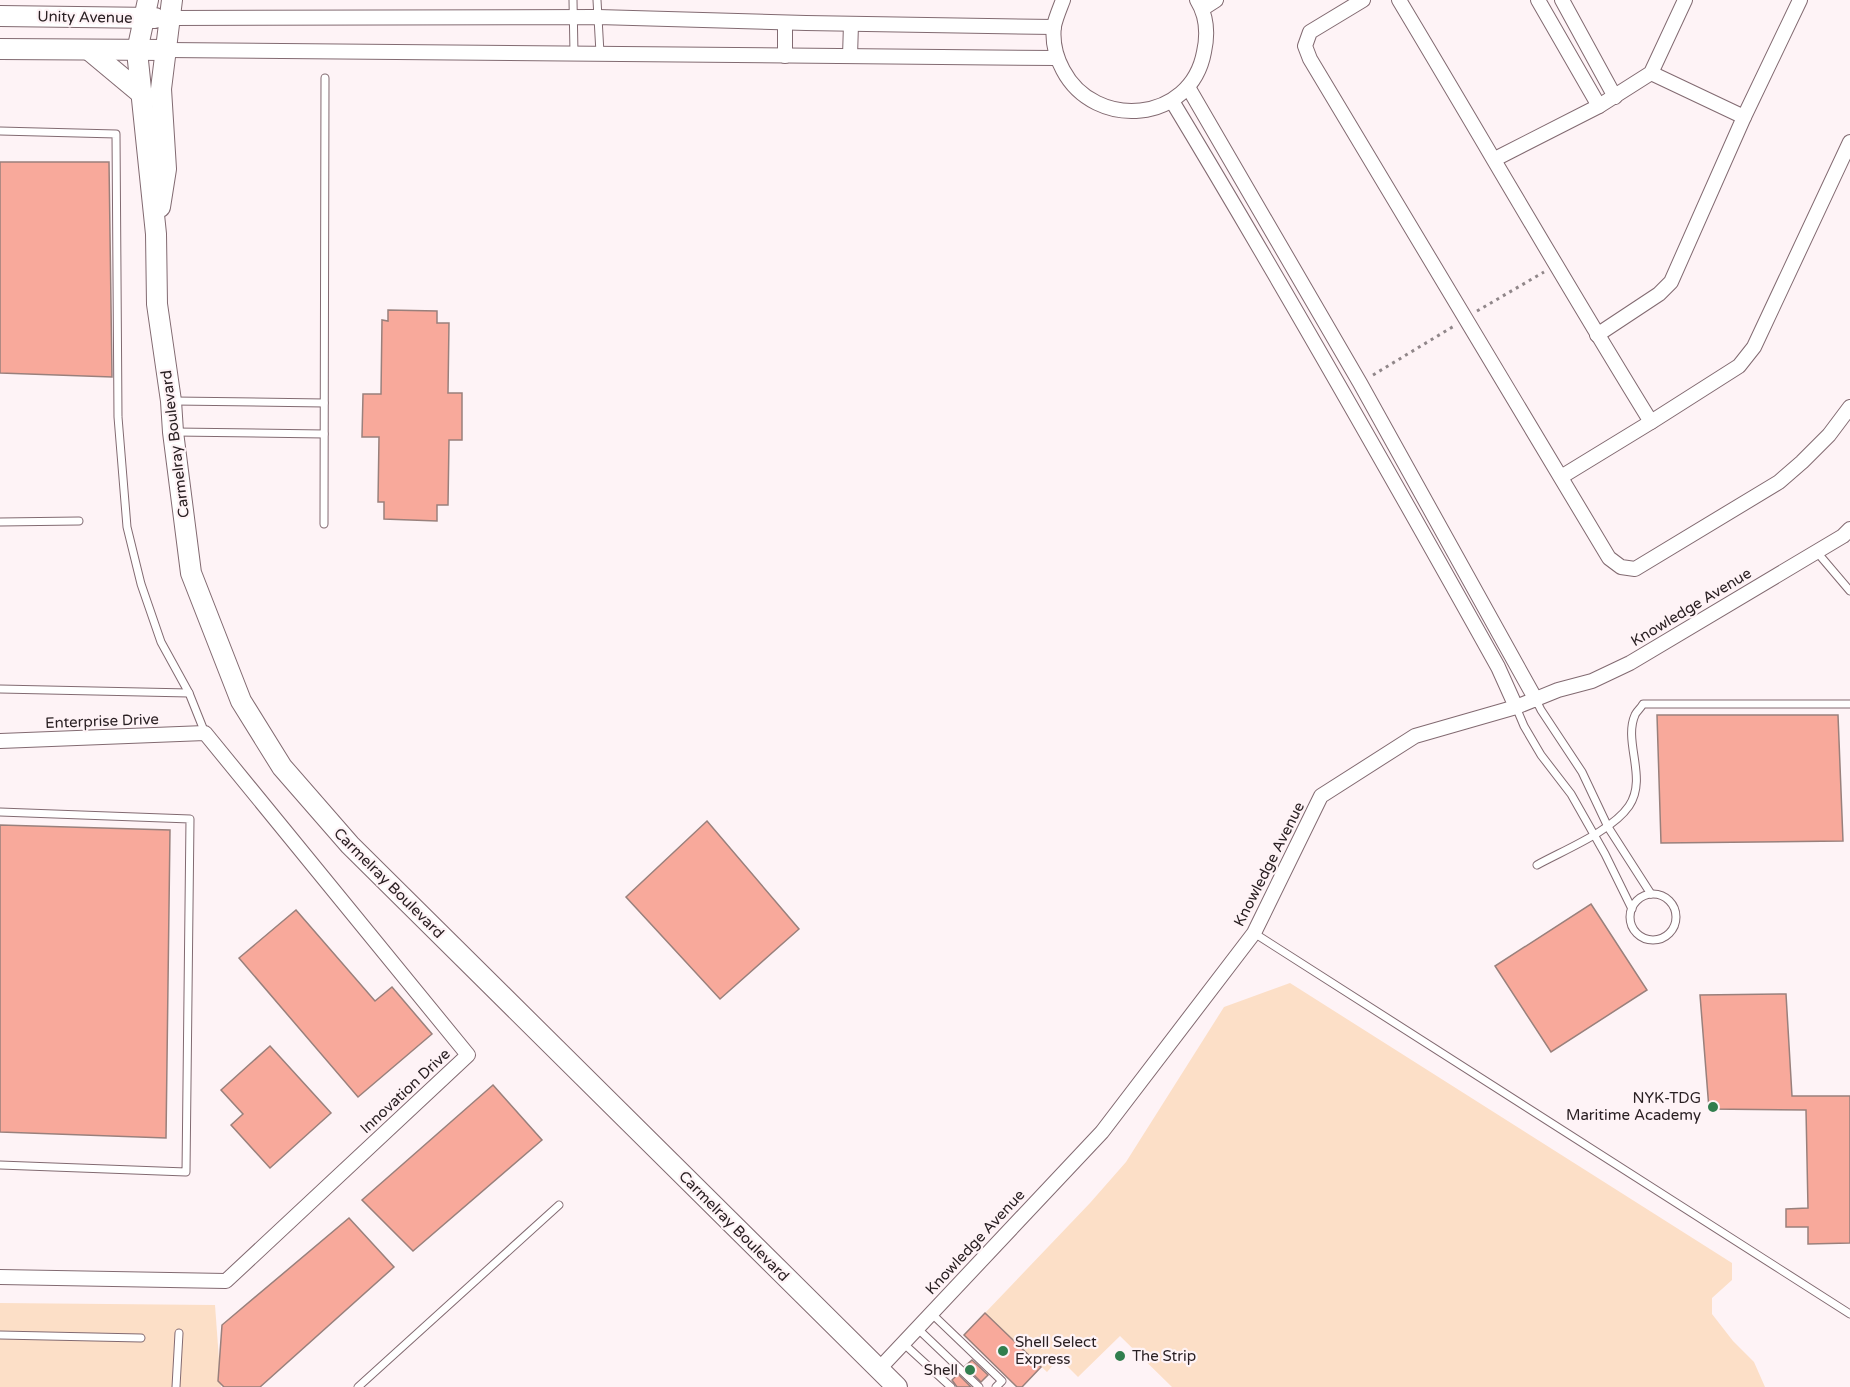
<svg xmlns="http://www.w3.org/2000/svg" width="1850" height="1387" viewBox="0 0 1850 1387" font-family="'Varela Round',sans-serif">
	<style>
		.green { fill: #fcdfc7 }
		.building { fill: #f8a99b; stroke: #99807c; stroke-width: 1.5 }
		.lines { fill: none; stroke-linecap: round; stroke-linejoin: round }
		.lane-casing { stroke: #826a71; stroke-width: 9 }
		.street-casing { stroke: #826a71; stroke-width: 16 }
		.secondary-casing { stroke: #826a71; stroke-width: 22 }
		.path { stroke: #908689; stroke-width: 3; stroke-dasharray: 3 4.5; stroke-linecap: butt }
		.lane { stroke: #fff; stroke-width: 7 }
		.street { stroke: #fff; stroke-width: 14 }
		.secondary { stroke: #fff; stroke-width: 20 }
		.poi-dot { fill: #317e4e; stroke: #fef3f6; stroke-width: 2 }
		.labels { text-anchor: middle; stroke-width: 4.5; stroke-linejoin: round; paint-order: stroke }
		.street-label { font-size: 15px; fill: #2a2023; stroke: #fef3f6 }
		.poi-label { font-size: 15px; fill: #2a2023; stroke: #fef3f6; text-anchor: end }
	</style>
	<rect width="100%" height="100%" fill="#fef3f6"/>
	<!-- green -->
	<g class="green">
		<polygon points="1290,983 1732,1263 1732,1280 1712,1298 1712,1314 1733,1341 1754,1362 1765,1387 1172,1387 1120,1336 1078,1377 1059,1358 1047,1372 985,1313 1090,1203 1126,1162 1224,1007"/>
		<polygon points="0,1303 215,1305 221,1387 0,1387"/>
	</g>
	<!-- building -->
	<g class="building">
		<polygon points="0,162 109,162 112,377 0,373"/>
		<polygon points="388,310 437,311 437,323 449,323 448,393 462,393 462,440 449,440 448,505 437,505 437,521 384,519 384,502 378,502 379,437 362,437 363,394 381,394 382,320 388,321"/>
		<polygon points="1657,715 1838,715 1843,841 1661,843"/>
		<polygon points="707,821 799,929 720,999 626,897"/>
		<polygon points="0,825 170,830 166,1138 0,1132"/>
		<polygon points="1591,904 1647,990 1551,1052 1495,966"/>
		<polygon points="296,910 375,1001 392,987 432,1034 358,1097 239,958"/>
		<polygon points="1786,994 1792,1096 1850,1096 1850,1243 1808,1244 1808,1227 1786,1227 1786,1209 1808,1208 1806,1110 1709,1109 1700,995"/>
		<polygon points="270,1046 331,1113 270,1168 231,1125 243,1114 221,1090"/>
		<polygon points="493,1085 542,1140 413,1251 362,1200"/>
		<polygon points="349,1218 394,1267 260,1387 224,1387 218,1381 222,1325"/>
		<polygon points="985,1313 1041,1367 1022,1387 1017,1387 964,1335"/>
		<polygon points="972,1360 988,1375 981,1382 965,1366"/>
		<polygon points="958,1374 971,1387 957,1387 952,1380"/>
	</g>
	<g class="lines">
		<defs>
			<g id="lane">
				<polyline points="573,0 574,53"/>
				<polyline points="597,0 600,53"/>
				<polyline points="0,131 116,134 118,417 127,527 141,584 161,642 189,693 205,733"/>
				<polyline points="174,401 324,403"/>
				<polyline points="175,432 324,434"/>
				<polyline points="0,522 79,521"/>
				<polyline points="324,524 325,78"/>
				<polyline points="1816,551 1850,591"/>
				<polyline points="0,689 189,693"/>
				<polyline points="1536,700 1541,710 1582,772 1608,827 1651,894"/>
				<polyline points="1516,707 1524,726 1541,755 1571,794 1605,854 1632,909"/>
				<polyline points="0,812 190,819 186,1172 0,1165"/>
				<path d="M 1537,865 C 1564,850 1612,831 1629,806 C 1648,778 1623,742 1635,715 C 1636,712 1641,708 1643,704 L 1850,704"/>
				<circle cx="1653" cy="917" r="23"/>
				<polyline points="1254,933 1850,1314"/>
				<polyline points="931,1313 1002,1381 996,1387"/>
				<polyline points="917,1328 979,1387"/>
				<polyline points="0,1335 141,1338"/>
				<polyline points="903,1343 951,1387"/>
				<polyline points="176,1387 179,1333"/>
				<polyline points="358,1387 559,1205"/>
			</g>
			<g id="street">
				<path d="M 1063,0 C 1060,8 1056,17 1054,26 C 1052,42 1056,57 1063,70 C 1095,131 1191,123 1204,52 C 1208,34 1207,16 1197,0"/>
				<polyline points="1363,0 1310,32 1305,46 1310,59 1609,558 1621,567 1635,569 1779,482 1802,462 1829,435 1850,407"/>
				<path d="M 1399,0 C 1483,140 1565,283 1651,422 L 1739,366 L 1754,347 L 1850,142"/>
				<polyline points="1538,0 1599,106"/>
				<polyline points="1562,0 1615,97"/>
				<polyline points="1202,9 1216,0"/>
				<polyline points="170,18 598,17 806,23 1054,27"/>
				<polyline points="785,23 785,56"/>
				<polyline points="167,50 1057,58"/>
				<polyline points="850,56 851,24"/>
				<polyline points="1651,73 1744,117"/>
				<polyline points="1188,87 1360,383 1536,700"/>
				<path d="M 1172,101 C 1285,288 1392,477 1498,667 L 1516,707"/>
				<polyline points="1495,159 1599,106 1651,73 1685,0"/>
				<polyline points="1597,335 1659,294 1671,282 1744,117 1800,0"/>
				<polyline points="1561,477 1651,422"/>
				<polyline points="0,741 205,733 468,1055 226,1281 0,1277"/>
				<polyline points="879,1369 1102,1132 1254,933 1321,796 1415,736 1516,707 1558,690 1592,681 1630,663 1843,536 1850,529"/>
			</g>
			<g id="secondary">
				<polyline points="148,0 137,51 156,234 157,304 171,401 173,432 191,573 241,701 282,767 350,845 897,1387"/>
				<polyline points="0,16 155,18"/>
				<polyline points="0,49 167,50"/>
				<polyline points="89,50 143,95"/>
				<polyline points="160,207 166,169 161,89 172,0"/>
			</g>
		</defs>
		<!-- lane casing -->
		<use href="#lane" class="lane-casing"/>
		<!-- street casing -->
		<use href="#street" class="street-casing"/>
		<!-- secondary casing -->
		<use href="#secondary" class="secondary-casing"/>
		<!-- path -->
		<g class="path">
			<polyline points="1477,311 1544,272"/>
			<polyline points="1373,375 1454,326"/>
		</g>
		<!-- lane -->
		<use href="#lane" class="lane"/>
		<!-- street -->
		<use href="#street" class="street"/>
		<!-- secondary -->
		<use href="#secondary" class="secondary"/>
	</g>
	<!-- markers -->
	<g class="poi-dot">
		<circle cx="1713" cy="1107" r="6"/>
		<circle cx="1003" cy="1351" r="6"/>
		<circle cx="1120" cy="1356" r="6"/>
		<circle cx="970" cy="1370" r="6"/>
	</g>
	<g class="labels">
		<!-- street labels -->
		<g class="street-label">
			<text transform="translate(85 17) rotate(1)" y="5">Unity Avenue</text>
			<text transform="translate(175 444) rotate(-97)" y="5">Carmelray Boulevard</text>
			<text transform="translate(1691 607) rotate(-31)" y="5">Knowledge Avenue</text>
			<text transform="translate(102 721) rotate(-2)" y="5">Enterprise Drive</text>
			<text transform="translate(1269 864) rotate(-63)" y="5">Knowledge Avenue</text>
			<text transform="translate(389 883) rotate(45)" y="5">Carmelray Boulevard</text>
			<text transform="translate(405 1091) rotate(-43)" y="5">Innovation Drive</text>
			<text transform="translate(734 1226) rotate(45)" y="5">Carmelray Boulevard</text>
			<text transform="translate(975 1242) rotate(-47)" y="5">Knowledge Avenue</text>
		</g>
		<!-- poi labels -->
		<g class="poi-label">
			<text x="1701" y="1103">NYK-TDG<tspan x="1701" dy="17">Maritime Academy</tspan></text>
			<text x="1015" y="1347" text-anchor="start">Shell Select<tspan x="1015" dy="17">Express</tspan></text>
			<text x="1132" y="1361" text-anchor="start">The Strip</text>
			<text x="958" y="1375">Shell</text>
		</g>
	</g>
</svg>
